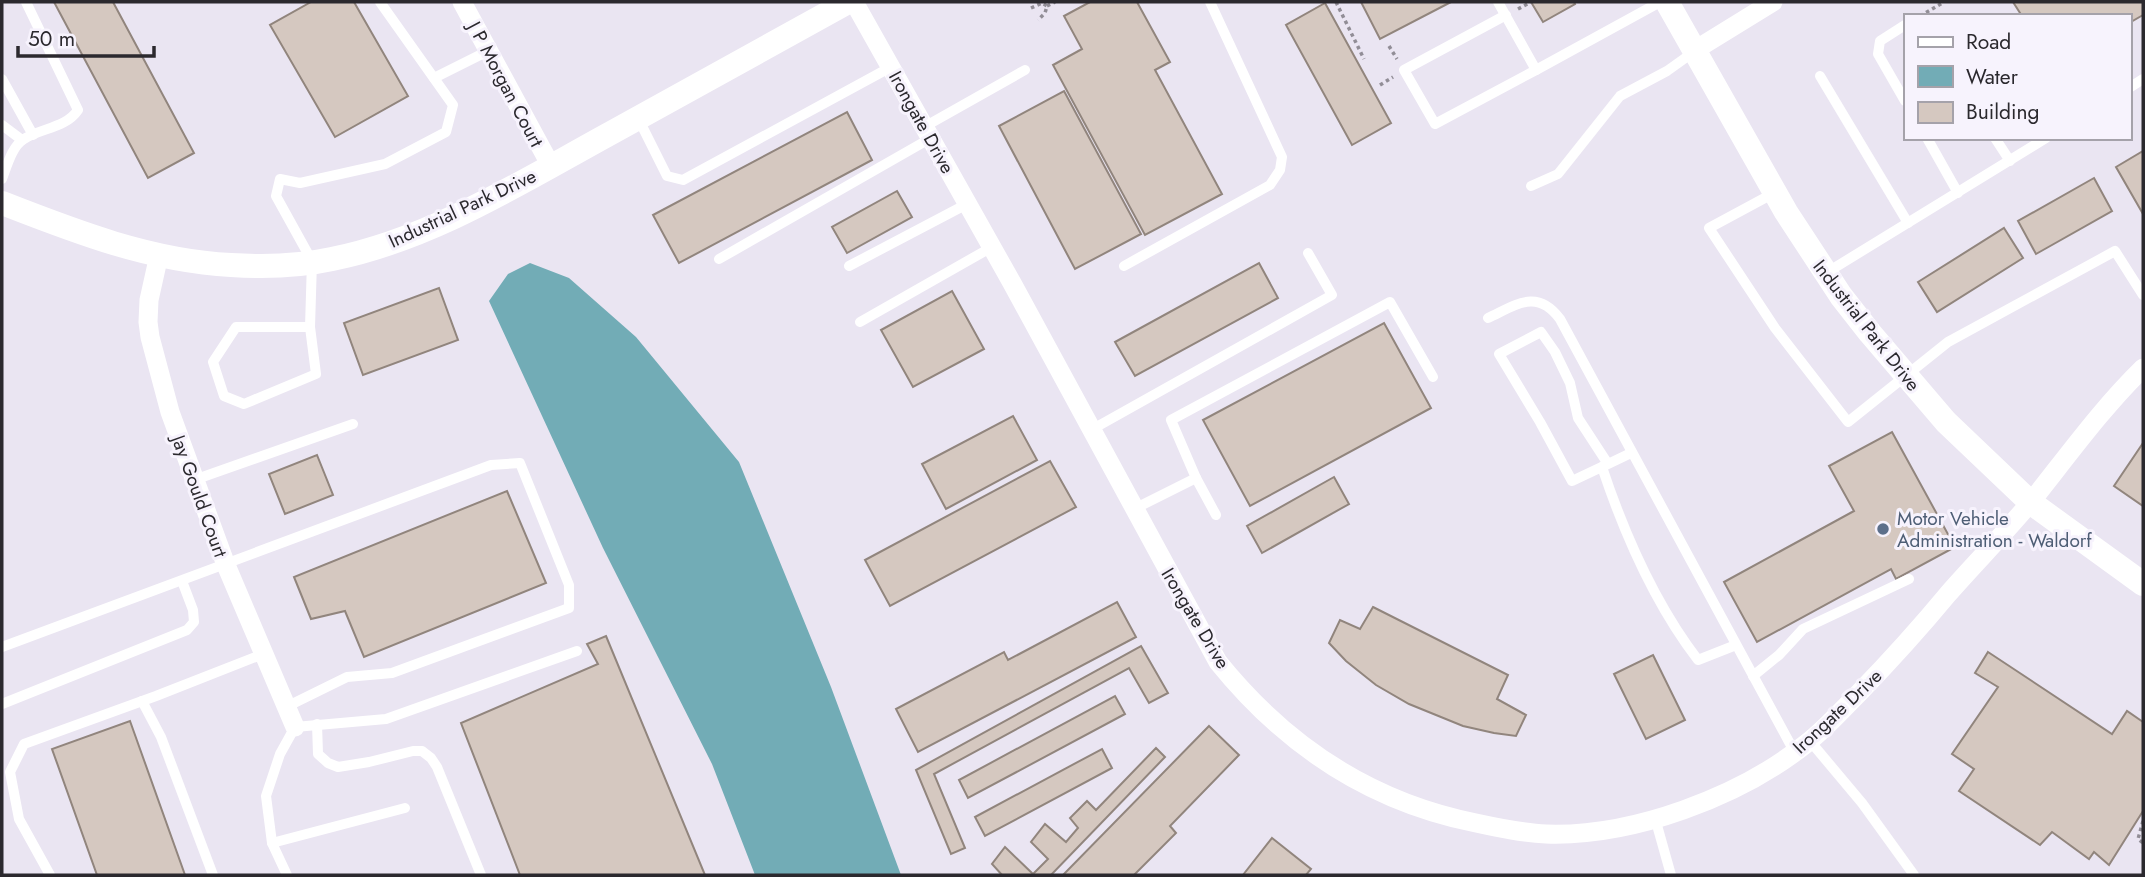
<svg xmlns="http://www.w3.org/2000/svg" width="2145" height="877" viewBox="0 0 2145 877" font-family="Jost,sans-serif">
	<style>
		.water { fill: #72acb6 }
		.building { fill: #d5c8c0; stroke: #91857d; stroke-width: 2 }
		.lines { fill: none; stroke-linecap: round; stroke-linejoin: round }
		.path { stroke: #918d96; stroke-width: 3.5; stroke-dasharray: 3.5 3.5; stroke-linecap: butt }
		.service { stroke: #fff; stroke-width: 10 }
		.minor { stroke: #fff; stroke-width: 19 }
		.tertiary { stroke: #fff; stroke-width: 24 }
		.service-dot { fill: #5c6f8a; stroke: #f7f3fd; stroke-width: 2.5 }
		.labels { text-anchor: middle; stroke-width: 6; stroke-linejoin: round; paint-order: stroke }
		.street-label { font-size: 19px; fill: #2b292e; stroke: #f7f3fd }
		.service-label { font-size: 19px; fill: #4e5e75; stroke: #f7f3fd; text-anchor: start }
	</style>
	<rect width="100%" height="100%" fill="#eae5f2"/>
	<!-- water -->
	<polygon class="water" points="530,263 569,278 636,337 739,462 831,687 901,875 755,875 712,764 603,548 489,301 508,274"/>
	<!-- building -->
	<g class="building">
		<polygon points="54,2 113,2 194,153 148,178"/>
		<polygon points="311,2 354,2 408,96 335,137 270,25"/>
		<polygon points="1090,2 1137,2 1170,62 1155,70 1222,194 1145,235 1053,65 1082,49 1064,16"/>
		<polygon points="1361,2 1451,2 1380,39"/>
		<polygon points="1531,2 1574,2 1575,4 1543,22"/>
		<polygon points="2013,2 2143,2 2143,15 2129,23 2129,16 2022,16"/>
		<polygon points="1325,3 1391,123 1352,145 1286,25"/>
		<polygon points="1064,91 1141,234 1075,269 999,126"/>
		<polygon points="847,112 872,160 679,263 653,215"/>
		<polygon points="2143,151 2143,214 2116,167"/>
		<polygon points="2094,178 2112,211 2036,254 2018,221"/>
		<polygon points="897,191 912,217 847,253 832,227"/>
		<polygon points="2004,228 2023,258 1937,312 1918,282"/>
		<polygon points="1259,263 1278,298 1135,376 1115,342"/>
		<polygon points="439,288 458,340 363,375 344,323"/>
		<polygon points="952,291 984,349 913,387 881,330"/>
		<polygon points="1384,323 1431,408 1250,506 1203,420"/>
		<polygon points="1013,416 1037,460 946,509 922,464"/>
		<polygon points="1892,432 1955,547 1896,579 1891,569 1757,642 1724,582 1854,511 1829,466"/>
		<polygon points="2143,443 2143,506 2114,486"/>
		<polygon points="317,455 333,495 285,514 269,474"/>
		<polygon points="1050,461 1076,507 890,606 865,560"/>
		<polygon points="1334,477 1349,504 1262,553 1247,526"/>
		<polygon points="507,491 546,583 364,657 345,611 311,619 294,577"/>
		<polygon points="1117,602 1136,637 918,752 896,709 1004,652 1008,660"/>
		<polygon points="1373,607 1508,675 1497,699 1526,715 1516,736 1494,733 1463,726 1409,704 1376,685 1346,661 1329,643 1340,620 1360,629"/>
		<polygon points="606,636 705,875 520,875 461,723 598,664 587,644"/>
		<polygon points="1141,646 1168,693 1149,703 1129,668 934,774 965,848 951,854 916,770"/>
		<polygon points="1988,652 2112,734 2127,711 2143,722 2143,811 2109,865 2094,852 2089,859 2052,832 2040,845 1959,791 1974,769 1952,754 1998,687 1975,673"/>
		<polygon points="1653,655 1685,720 1646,739 1614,674"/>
		<polygon points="1115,696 1125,714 968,798 959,780"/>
		<polygon points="130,721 185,875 97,875 52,749"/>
		<polygon points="1209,726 1239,755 1170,826 1176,833 1134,875 1063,875"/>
		<polygon points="1156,748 1165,757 1051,875 1002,875 992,864 1005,847 1033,874 1048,859 1031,842 1045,824 1066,842 1078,828 1070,818 1087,801 1096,810"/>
		<polygon points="1102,749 1112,768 985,836 975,817"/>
		<polygon points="1272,838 1311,869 1306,875 1243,875"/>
	</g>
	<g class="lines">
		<!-- path -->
		<g class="path">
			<polyline points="1336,2 1364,59"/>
			<polyline points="1047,6 1055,2"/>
			<polyline points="1031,8 1042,3 1047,6 1045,13 1038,20"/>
			<polyline points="1518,9 1531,2"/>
			<polyline points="1920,16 1944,2"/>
			<polyline points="1389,46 1397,59"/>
			<polyline points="1380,85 1393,77"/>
			<polyline points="2143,821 2138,839 2143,843"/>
		</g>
		<!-- service -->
		<g class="service">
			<polyline points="1498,2 1536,70 1660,2"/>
			<polyline points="1506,15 1404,70 1435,124 1536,70"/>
			<polyline points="1905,25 1880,41 1878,54 1905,101"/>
			<polyline points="1820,76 1908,223"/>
			<polyline points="434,78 488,51"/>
			<polyline points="2,79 33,135"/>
			<polyline points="2129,88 2143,79"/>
			<polyline points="638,118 667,176 683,180 891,67"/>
			<polyline points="2,125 22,140"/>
			<polyline points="924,127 1025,70"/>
			<polyline points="1927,138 1958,193"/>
			<polyline points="1995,138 2010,161"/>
			<path d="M 2,179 C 7,166 12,146 24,139 C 41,128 66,128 78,110 L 26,2"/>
			<polyline points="1531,186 1558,174 1620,96 1667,71 1695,51"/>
			<polyline points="1774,193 1709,228 1775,328 1848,422 1948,342 2115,251 2143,295"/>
			<polyline points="719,259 931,138"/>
			<polyline points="849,266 967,204"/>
			<polyline points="1124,266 1270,185 1280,170 1282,157 1210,2"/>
			<polyline points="1826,273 2046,138"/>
			<path d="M 1488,318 C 1516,305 1537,288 1560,319 L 1795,753"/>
			<polyline points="860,322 992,247"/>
			<polyline points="310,327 316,374 244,404 224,396 213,362 236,327 310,327 312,261 276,196 280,179 300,183 385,164 446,132 453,105 380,2"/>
			<polyline points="1091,430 1332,295 1308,253"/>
			<polyline points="1608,464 1572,481 1540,422 1499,354 1541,332 1555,352 1570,383 1578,418 1608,464 1631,453"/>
			<path d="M 1602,467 C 1624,533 1655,604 1698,660 L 1736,645"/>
			<polyline points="194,480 353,424"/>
			<polyline points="1134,509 1196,478"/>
			<polyline points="1216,515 1196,478 1171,420 1390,302 1433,377"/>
			<polyline points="2,647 491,465 520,463 569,585 569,608 392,673 347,677 286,707"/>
			<polyline points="1753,676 1779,655 1803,629 1909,579"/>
			<polyline points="142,701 161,737 213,875"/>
			<polyline points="2,704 187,630 194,622 193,610 182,581"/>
			<polyline points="317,724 318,754 328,763 338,767 369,762 413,751 422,751 431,758 437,767 481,875"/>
			<polyline points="1810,741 1862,803 1914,875"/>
			<polyline points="1655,818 1671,875"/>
			<polyline points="272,843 405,808"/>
			<polyline points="50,875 19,819 10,772 24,744 156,696 263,654"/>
			<polyline points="287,875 272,843 266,796 280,754 295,727 386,719 577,651"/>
		</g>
		<!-- minor -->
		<g class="minor">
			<polyline points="462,2 551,166"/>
			<path d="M 854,2 L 1012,283 L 1218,662 C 1285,745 1370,802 1476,823 C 1499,828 1522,833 1546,834 C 1632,837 1740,797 1807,743 C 1825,729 1841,711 1858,694 C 1889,662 1919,629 1948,594 C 1976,562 2007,531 2034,498 C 2069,454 2103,407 2143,368"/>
			<polyline points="1695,50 1773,2"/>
			<polyline points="159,255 149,300 148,322 150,337 170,412 226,565 295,727"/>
		</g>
		<!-- tertiary -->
		<g class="tertiary">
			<polyline points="1667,2 1786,212 1841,296 1870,333 1946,422 2030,502 2143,584"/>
			<path d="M 2,203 C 76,232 151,261 231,265 C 264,267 300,266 332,259 C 432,239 523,181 611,133 C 690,89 769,45 848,2"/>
		</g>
	</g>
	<!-- markers -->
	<circle class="service-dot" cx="1883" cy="529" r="7"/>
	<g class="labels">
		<!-- street labels -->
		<g class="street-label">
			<text transform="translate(506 84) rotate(62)" y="7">J P Morgan Court</text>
			<text transform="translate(922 122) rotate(61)" y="7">Irongate Drive</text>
			<text transform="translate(462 208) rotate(-25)" y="7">Industrial Park Drive</text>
			<text transform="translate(1867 325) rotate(52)" y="7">Industrial Park Drive</text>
			<text transform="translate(200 496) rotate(70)" y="7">Jay Gould Court</text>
			<text transform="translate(1196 618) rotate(59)" y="7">Irongate Drive</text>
			<text transform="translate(1837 711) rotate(-43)" y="7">Irongate Drive</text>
		</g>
		<!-- service labels -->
		<g class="service-label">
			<text x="1897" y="525">Motor Vehicle<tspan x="1897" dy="22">Administration - Waldorf</tspan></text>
		</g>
	</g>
	<!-- border -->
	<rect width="2145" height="877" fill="none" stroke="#2b292e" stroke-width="7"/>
	<!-- legend -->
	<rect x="1904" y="14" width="228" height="126" fill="#f7f3fd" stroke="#a5a2aa" stroke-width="2"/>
	<rect x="1918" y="37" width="35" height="10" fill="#ffffff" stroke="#a5a2aa" stroke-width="2"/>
	<text x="1966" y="49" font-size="21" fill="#2b292e">Road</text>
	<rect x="1918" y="66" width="35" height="21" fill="#72acb6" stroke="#a5a2aa" stroke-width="2"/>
	<text x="1966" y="84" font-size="21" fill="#2b292e">Water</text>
	<rect x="1918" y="102" width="35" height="21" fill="#d5c8c0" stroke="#a5a2aa" stroke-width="2"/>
	<text x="1966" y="119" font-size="21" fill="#2b292e">Building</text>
	<!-- scale -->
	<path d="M18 46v10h136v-10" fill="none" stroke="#2b292e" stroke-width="3.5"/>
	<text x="28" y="46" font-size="21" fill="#2b292e" stroke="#f7f3fd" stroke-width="5" paint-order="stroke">50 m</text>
</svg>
